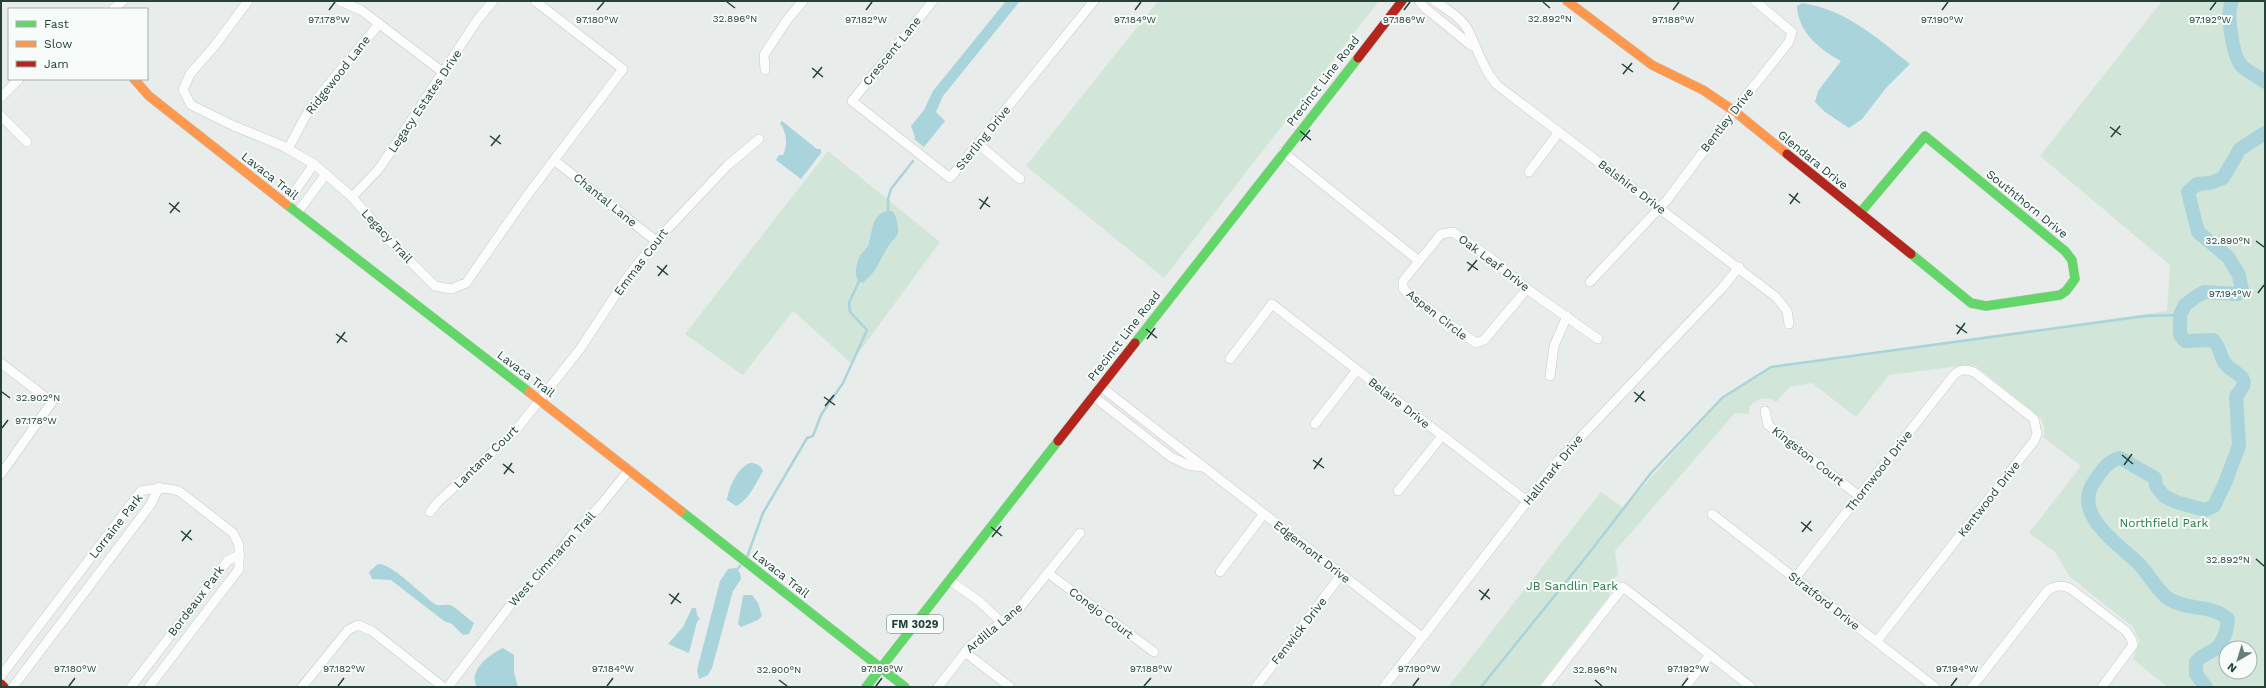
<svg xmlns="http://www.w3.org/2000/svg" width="2266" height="688" viewBox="0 0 2266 688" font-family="'Work Sans',sans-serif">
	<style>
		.green { fill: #d1e6d8; fill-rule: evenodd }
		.water { fill: #a9d4db }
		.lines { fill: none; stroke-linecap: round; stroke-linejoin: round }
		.stream { stroke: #a9d4db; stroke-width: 2.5 }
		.river { stroke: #a9d4db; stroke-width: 14 }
		.street-casing { stroke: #c5cac8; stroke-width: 10 }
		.fast-casing { stroke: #c3cbc8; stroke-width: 10 }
		.slow-casing { stroke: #c3cbc8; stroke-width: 10 }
		.jam-casing { stroke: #c3cbc8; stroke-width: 10 }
		.street { stroke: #fcfcfc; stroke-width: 9 }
		.fast { stroke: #63d668; stroke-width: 9 }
		.slow { stroke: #ff974d; stroke-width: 9 }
		.jam { stroke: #b3261e; stroke-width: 9 }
		.ticks { fill: none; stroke: #24423a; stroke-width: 1.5 }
		.labels { text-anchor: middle; stroke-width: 4; stroke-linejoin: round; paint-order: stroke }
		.shield { fill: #f7fbf9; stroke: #637a73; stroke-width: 1 }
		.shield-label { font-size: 11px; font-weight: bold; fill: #24423a }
		.street-label { font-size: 12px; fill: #24423a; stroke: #f7fbf9 }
		.park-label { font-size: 12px; fill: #2d7a4b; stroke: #f7fbf9 }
		.ticks-label { font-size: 10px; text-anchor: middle; fill: #24423a; stroke: #f7fbf9; stroke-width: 4; stroke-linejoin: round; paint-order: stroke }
	</style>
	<rect width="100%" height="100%" fill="#e8edeb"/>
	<!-- green -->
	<g class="green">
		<polygon points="1158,1 1379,1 1164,278 1026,166"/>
		<path d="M 2162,1 L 2265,1 L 2265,687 L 2167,687 L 2133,659 L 2139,641 L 2133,627 L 2070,577 L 2055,552 L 2029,533 L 2081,466 L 2044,438 L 2044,427 L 2041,418 L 1976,366 L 1967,365 L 1889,375 L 1856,417 L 1812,383 L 1790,387 L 1776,402 C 1766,396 1757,398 1749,407 L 1749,414 L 1735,413 L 1615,551 L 1618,575 L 1611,581 L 1609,596 L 1538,687 L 1448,687 L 1601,492 L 1624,508 L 1722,398 L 1771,367 L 2167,311 L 2170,265 L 2040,156 ZM 2226,648 L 2250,648 L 2250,672 L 2226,672 Z"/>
		<polygon points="828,151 940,242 851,363 793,311 743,375 685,334"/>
	</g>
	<!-- water -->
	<g class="water">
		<polygon points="1006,1 1020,1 943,96 936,112 945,121 924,147 914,139 915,137 911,126 924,110 933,91"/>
		<path d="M 1802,3 C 1845,9 1877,38 1910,64 L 1886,88 L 1862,119 L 1849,128 L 1825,112 L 1815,102 L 1818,91 L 1841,61 C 1820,50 1798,32 1797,6 Z"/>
		<path d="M 782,121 L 817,149 L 821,149 L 821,153 L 801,179 L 776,160 L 779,155 L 783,155 C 788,144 787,134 780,123 Z"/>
		<path d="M 886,211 C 893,211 894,211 896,218 C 902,239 895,234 886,250 C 878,264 875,274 862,283 C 852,279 856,264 860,256 C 862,252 866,249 868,246 C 873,233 870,217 886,211 Z"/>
		<path d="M 750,463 C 757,463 760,465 763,471 C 756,483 749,500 736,506 L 727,500 C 729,487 737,468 750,463 Z"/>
		<path d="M 378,564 C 393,564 420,594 435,604 C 440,607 447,603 452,606 C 460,611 467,618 474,623 L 469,634 L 463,635 L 452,624 L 444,621 L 391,580 L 372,579 L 369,572 Z"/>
		<polygon points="736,568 740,573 741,579 733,591 712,668 708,675 699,679 697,670 720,581 728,569"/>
		<polygon points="745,595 752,595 758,603 762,616 758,620 741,627 738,624 743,596"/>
		<polygon points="692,608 696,608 697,615 700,619 697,622 689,653 668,644 683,627"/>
		<path d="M 503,648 L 514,655 L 514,672 L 518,687 L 477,687 C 467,671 490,654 503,648 Z"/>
	</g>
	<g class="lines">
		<!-- stream -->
		<g class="stream">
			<polyline points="888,214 888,199 891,189 913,161"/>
			<polyline points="747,557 763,513 807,438 813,436 821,415 843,383 867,330 850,312 849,303 860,279"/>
			<polyline points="735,572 740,566"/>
			<polyline points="1481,687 1586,557 1651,473 1722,398 1771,367 2145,316 2180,315"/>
		</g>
		<!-- river -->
		<g class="river">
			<path d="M 2232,1 C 2226,13 2232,51 2240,64 C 2246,72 2257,75 2265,82"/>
			<path d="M 2206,687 L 2196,674 L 2196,662 C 2200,657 2203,656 2208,653 C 2223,647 2227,633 2228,619 C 2212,604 2188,611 2169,599 C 2158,592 2150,576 2140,565 C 2118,543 2069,513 2096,479 C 2103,469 2108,461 2120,458 L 2155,478 L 2156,486 L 2164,496 L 2176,502 L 2205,510 L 2214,506 L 2225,483 L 2239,446 L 2236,396 C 2256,375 2232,375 2224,362 C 2219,354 2220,346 2213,340 L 2185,341 L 2180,335 L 2180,315 L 2185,305 L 2194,298 L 2204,292 L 2238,294 L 2242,290 L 2239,275 L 2228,257 L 2198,232 L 2188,192 L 2197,184 L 2210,183 L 2223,178 L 2240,149 L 2265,133"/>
		</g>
		<defs>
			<g id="street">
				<polyline points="248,1 213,48 190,74 183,90 191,105 234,126 283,146 314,164 352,197 390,241 435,286 451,289 466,283 526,197 623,69 535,1"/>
				<polyline points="340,1 361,10 444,73"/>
				<polyline points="933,1 852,101 950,178 1094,1"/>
				<polyline points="1419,1 1425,8 1472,46"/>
				<path d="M 1435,1 C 1446,9 1462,18 1468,30 C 1478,50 1482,67 1497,85 L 1776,297 L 1787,311 L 1789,324"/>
				<polyline points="113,9 123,1"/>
				<polyline points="765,70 764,55 787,20 803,1"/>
				<polyline points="1,97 19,79"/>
				<polyline points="1,116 27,142"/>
				<polyline points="978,144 1020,179"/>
				<polyline points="288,149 305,117 319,96 379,24"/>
				<polyline points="1283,152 1419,261"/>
				<polyline points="554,160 656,241"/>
				<polyline points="1529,172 1559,132"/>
				<polyline points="352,197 378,170 391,151 478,19 493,1"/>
				<polyline points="286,204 314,164"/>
				<polyline points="297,213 326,174"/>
				<polyline points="1590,282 1667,200 1734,111 1789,42 1792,32 1755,1"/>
				<polyline points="1527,289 1484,340 1476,343 1408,294 1403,288 1403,281 1441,234 1453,232 1492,259 1527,289 1598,339"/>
				<polyline points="1230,359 1272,304 1527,501"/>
				<polyline points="1,363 52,402 1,474"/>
				<polyline points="1550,376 1554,346 1567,316"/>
				<polyline points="1100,386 1422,637"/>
				<polyline points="1093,396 1171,457 1188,465 1201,467"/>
				<polyline points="1765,411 1768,425 1859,496"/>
				<polyline points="1315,424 1357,370"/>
				<polyline points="1398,491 1442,436"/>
				<polyline points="430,512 438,502 516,430 580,349 628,276 656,241 728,165 759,139"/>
				<polyline points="1712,514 1935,687"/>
				<polyline points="1220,572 1263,515"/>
				<polyline points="1048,573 1154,652"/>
				<path d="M 1795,578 L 1953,376 C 1960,369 1965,369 1974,372 L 2034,419 L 2037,434 L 2034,441 L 1877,641"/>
				<polyline points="949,580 979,601 1001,622"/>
				<polyline points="965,652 1010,687"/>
				<path d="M 1,676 L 141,491 C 155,488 165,487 179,491 L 233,533 L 239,545 L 239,569 L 149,687"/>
				<polyline points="13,687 151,504 159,487"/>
				<polyline points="131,687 228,560 240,555"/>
				<polyline points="302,687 348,630 358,625 372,631 443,687"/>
				<polyline points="448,687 515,599 551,564 571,536 600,506 629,470"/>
				<polyline points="938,687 971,645 1018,610 1080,533"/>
				<polyline points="1256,687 1341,575"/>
				<polyline points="1384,687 1559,460 1723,287 1739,267"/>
				<polyline points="1545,687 1623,587 1751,687"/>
				<polyline points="1685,687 1710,655"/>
				<path d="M 1972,687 L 2048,590 C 2057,585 2062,585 2071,589 L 2126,631 L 2131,638 L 2133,645 L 2102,687"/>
			</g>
			<g id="fast">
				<polyline points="286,204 529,392"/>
				<polyline points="1860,213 1925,136 2065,251 2072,260 2075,279 2066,291 2060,295 1986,306 1971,303 1911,254"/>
				<polyline points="1135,343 1358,58"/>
				<polyline points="681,511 905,687"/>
				<polyline points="866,687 1058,441"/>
			</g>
			<g id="slow">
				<polyline points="1567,1 1652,65 1703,90 1734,111 1787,154"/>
				<polyline points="134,79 149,96 286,204"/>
				<polyline points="529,392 681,511"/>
			</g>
			<g id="jam">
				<polyline points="1358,58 1402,1"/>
				<polyline points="1787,154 1911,254"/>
				<polyline points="1058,441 1135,343"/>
				<polyline points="1,684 4,687"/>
			</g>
		</defs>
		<!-- street casing -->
		<use href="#street" class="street-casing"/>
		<!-- fast casing -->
		<use href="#fast" class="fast-casing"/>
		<!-- slow casing -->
		<use href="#slow" class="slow-casing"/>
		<!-- jam casing -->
		<use href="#jam" class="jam-casing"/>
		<!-- street -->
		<use href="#street" class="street"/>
		<!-- fast -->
		<use href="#fast" class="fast"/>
		<!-- slow -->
		<use href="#slow" class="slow"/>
		<!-- jam -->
		<use href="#jam" class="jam"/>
	</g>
	<!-- ticks -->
	<path class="ticks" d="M 727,2 L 735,8M 1543,2 L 1550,8M 329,10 L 335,2M 597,10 L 604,2M 866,10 L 872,2M 1135,10 L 1141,2M 1404,10 L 1410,2M 1673,10 L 1679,2M 1942,10 L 1948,2M 2210,10 L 2216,2M 1622,64 L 1633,72M 812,68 L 823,77M 1623,74 L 1632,63M 813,78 L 822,67M 2110,127 L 2121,135M 1300,131 L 1311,140M 490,136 L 501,144M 2111,137 L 2120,126M 1301,141 L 1310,130M 491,146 L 500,135M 1789,194 L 1800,203M 979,199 L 990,207M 169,203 L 180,212M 1790,204 L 1798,193M 980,209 L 988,197M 170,213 L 179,202M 2256,241 L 2264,247M 1467,262 L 1478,270M 657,266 L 668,275M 1468,271 L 1477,260M 658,276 L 667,265M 2258,293 L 2264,285M 1956,325 L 1967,333M 1146,329 L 1157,338M 336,334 L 347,342M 1957,334 L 1965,323M 1147,339 L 1155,328M 337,343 L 345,332M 2,392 L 10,398M 1634,392 L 1645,401M 824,397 L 835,405M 1635,402 L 1644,391M 825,406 L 834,395M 2,428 L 8,420M 2122,455 L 2133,464M 1313,460 L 1324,468M 503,464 L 514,473M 2124,465 L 2132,454M 1314,469 L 1322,458M 504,474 L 512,463M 1801,522 L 1812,531M 991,527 L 1002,536M 181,531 L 192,540M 1802,532 L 1811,521M 992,537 L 1001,526M 182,541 L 191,530M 2256,559 L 2264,566M 1479,590 L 1490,599M 669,594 L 681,603M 1481,600 L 1489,589M 671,604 L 679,593M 779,680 L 787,686M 1595,680 L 1602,686M 69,686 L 75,678M 338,686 L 344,678M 607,686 L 613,678M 876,686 L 882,678M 1144,686 L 1151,678M 1413,686 L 1419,678M 1682,686 L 1688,678M 1951,686 L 1957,678"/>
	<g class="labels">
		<!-- shield labels -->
		<rect class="shield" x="887" y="615" width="56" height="18" rx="3"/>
		<g class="shield-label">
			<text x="915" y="628">FM 3029</text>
		</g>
		<!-- street labels -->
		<g class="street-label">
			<text transform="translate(892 51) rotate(-51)" y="4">Crescent Lane</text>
			<text transform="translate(338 75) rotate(-52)" y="4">Ridgewood Lane</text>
			<text transform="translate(1323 81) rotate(-52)" y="4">Precinct Line Road</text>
			<text transform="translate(425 101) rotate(-56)" y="4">Legacy Estates Drive</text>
			<text transform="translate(1727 120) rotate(-52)" y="4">Bentley Drive</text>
			<text transform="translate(983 138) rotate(-51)" y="4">Sterling Drive</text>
			<text transform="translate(1813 160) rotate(39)" y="4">Glendara Drive</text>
			<text transform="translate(270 176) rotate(38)" y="4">Lavaca Trail</text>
			<text transform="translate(1632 187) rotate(37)" y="4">Belshire Drive</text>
			<text transform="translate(605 200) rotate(39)" y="4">Chantal Lane</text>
			<text transform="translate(2027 204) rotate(39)" y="4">Souththorn Drive</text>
			<text transform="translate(387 236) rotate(47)" y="4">Legacy Trail</text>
			<text transform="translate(641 262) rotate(-53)" y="4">Emmas Court</text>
			<text transform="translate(1494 263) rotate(37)" y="4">Oak Leaf Drive</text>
			<text transform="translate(1437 315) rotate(38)" y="4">Aspen Circle</text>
			<text transform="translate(1124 336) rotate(-52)" y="4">Precinct Line Road</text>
			<text transform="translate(526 374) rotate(37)" y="4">Lavaca Trail</text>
			<text transform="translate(1399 403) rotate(38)" y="4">Belaire Drive</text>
			<text transform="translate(1808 456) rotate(38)" y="4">Kingston Court</text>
			<text transform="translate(486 457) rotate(-44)" y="4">Lantana Court</text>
			<text transform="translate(1553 470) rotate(-51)" y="4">Hallmark Drive</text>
			<text transform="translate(1879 471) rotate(-52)" y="4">Thornwood Drive</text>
			<text transform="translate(1989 499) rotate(-52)" y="4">Kentwood Drive</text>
			<text transform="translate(116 526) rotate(-52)" y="4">Lorraine Park</text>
			<text transform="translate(1312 552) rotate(38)" y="4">Edgemont Drive</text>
			<text transform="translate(552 559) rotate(-48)" y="4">West Cimmaron Trail</text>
			<text transform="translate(781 574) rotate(38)" y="4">Lavaca Trail</text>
			<text transform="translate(196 601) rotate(-53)" y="4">Bordeaux Park</text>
			<text transform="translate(1824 601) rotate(38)" y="4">Stratford Drive</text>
			<text transform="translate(1101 613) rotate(37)" y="4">Conejo Court</text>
			<text transform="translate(994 628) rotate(-40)" y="4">Ardilla Lane</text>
			<text transform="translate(1299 631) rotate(-52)" y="4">Fenwick Drive</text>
		</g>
		<!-- park labels -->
		<g class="park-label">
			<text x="2164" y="527">Northfield Park</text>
			<text x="1572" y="590">JB Sandlin Park</text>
		</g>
	</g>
	<g class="ticks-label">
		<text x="735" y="22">32.896°N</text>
		<text x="1550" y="22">32.892°N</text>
		<text x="1942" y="23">97.190°W</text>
		<text x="2210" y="23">97.192°W</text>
		<text x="329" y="23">97.178°W</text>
		<text x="597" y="23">97.180°W</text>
		<text x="866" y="23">97.182°W</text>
		<text x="1135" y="23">97.184°W</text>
		<text x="1404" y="23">97.186°W</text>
		<text x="1673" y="23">97.188°W</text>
		<text x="2228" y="244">32.890°N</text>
		<text x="2230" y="297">97.194°W</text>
		<text x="38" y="401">32.902°N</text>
		<text x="36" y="424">97.178°W</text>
		<text x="2228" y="563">32.892°N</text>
		<text x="75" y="672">97.180°W</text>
		<text x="344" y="672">97.182°W</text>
		<text x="613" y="672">97.184°W</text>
		<text x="882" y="672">97.186°W</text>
		<text x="1151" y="672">97.188°W</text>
		<text x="1419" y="672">97.190°W</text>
		<text x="1688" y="672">97.192°W</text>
		<text x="1957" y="672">97.194°W</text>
		<text x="779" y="673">32.900°N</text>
		<text x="1595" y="673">32.896°N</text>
	</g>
	<!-- border -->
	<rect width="2266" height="688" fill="none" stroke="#24423a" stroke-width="4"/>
	<!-- legend -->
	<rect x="8" y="8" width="140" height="72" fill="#f7fbf9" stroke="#a3b1ad"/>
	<rect x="16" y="21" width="20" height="6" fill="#63d668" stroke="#a3b1ad"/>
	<text x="44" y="28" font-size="12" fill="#24423a">Fast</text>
	<rect x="16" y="41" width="20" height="6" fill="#ff974d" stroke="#a3b1ad"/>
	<text x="44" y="48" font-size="12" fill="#24423a">Slow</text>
	<rect x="16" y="61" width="20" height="6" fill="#b3261e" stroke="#a3b1ad"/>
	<text x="44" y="68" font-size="12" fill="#24423a">Jam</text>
	<!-- north arrow -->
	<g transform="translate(2238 660) rotate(218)"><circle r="19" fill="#f7fbf9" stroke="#a3b1ad"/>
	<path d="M0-3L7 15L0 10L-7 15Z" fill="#697e78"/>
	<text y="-6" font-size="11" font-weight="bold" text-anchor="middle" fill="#24423a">N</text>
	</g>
</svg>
